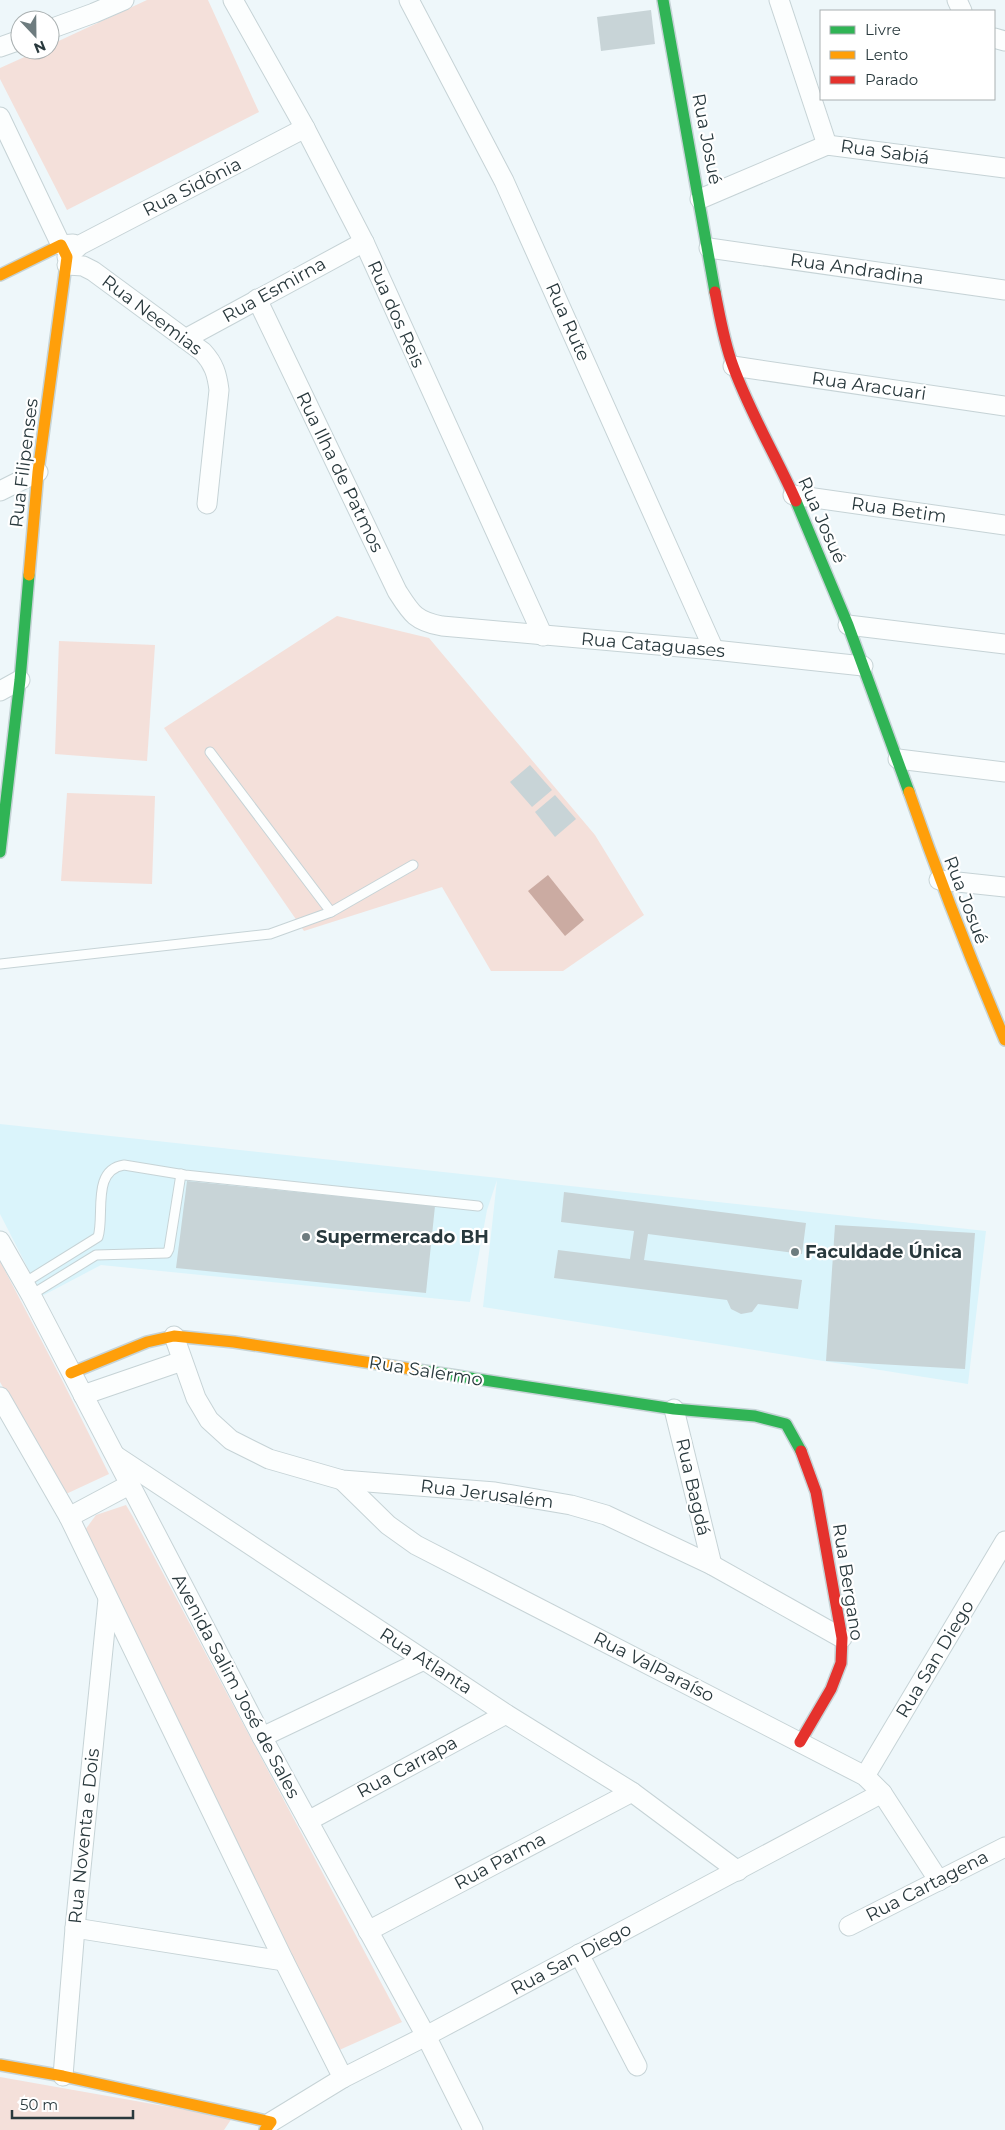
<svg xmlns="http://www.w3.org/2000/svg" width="1005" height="2130" viewBox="0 0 1005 2130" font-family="Montserrat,sans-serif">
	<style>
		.built { fill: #daf4fb }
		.green { fill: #f4e0da }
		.water { fill: #cbaba2 }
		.building { fill: #c8d4d7 }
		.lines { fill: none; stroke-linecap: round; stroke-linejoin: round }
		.lane-casing { stroke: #c6d3d6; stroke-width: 11 }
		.street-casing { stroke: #c6d3d6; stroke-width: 21 }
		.fast-casing { stroke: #c6d3d6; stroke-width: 14 }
		.slow-casing { stroke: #c6d3d6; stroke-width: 14 }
		.jam-casing { stroke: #c6d3d6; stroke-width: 14 }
		.lane { stroke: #fcfefe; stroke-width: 9 }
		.street { stroke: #fcfefe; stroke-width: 19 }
		.fast { stroke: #30b455; stroke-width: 11 }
		.slow { stroke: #ff9f0a; stroke-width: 11 }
		.jam { stroke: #e5322d; stroke-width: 11 }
		.poi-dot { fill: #6e7c7f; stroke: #fff; stroke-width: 2 }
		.labels { text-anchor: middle; stroke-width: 4.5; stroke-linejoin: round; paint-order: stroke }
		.street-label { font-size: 18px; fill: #29393d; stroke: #fff }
		.poi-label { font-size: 18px; font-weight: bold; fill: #29393d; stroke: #fff; text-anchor: start }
	</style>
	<rect width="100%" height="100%" fill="#eef7fa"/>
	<!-- built -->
	<polygon class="built" points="0,1124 986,1231 968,1384 483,1307 497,1180 487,1210 470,1302 101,1265 42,1296 0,1214"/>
	<!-- green -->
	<g class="green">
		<polygon points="147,0 208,0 259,112 67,210 0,79 0,68 40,50 50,50 50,45"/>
		<polygon points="337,616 429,638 595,835 644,915 563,971 491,971 442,887 304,931 164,728"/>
		<polygon points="59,641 155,645 147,761 55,754"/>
		<polygon points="67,793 155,796 152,884 61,881"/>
		<polygon points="0,1261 62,1380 109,1474 66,1494 0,1382"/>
		<polygon points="126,1505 133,1517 402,2022 337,2051 85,1530 96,1515"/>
		<polygon points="0,2077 232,2118 224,2130 0,2130"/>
	</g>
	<!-- water -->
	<polygon class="water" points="548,875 584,920 565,936 528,891"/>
	<!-- building -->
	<g class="building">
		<polygon points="651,10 655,44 601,51 597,17"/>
		<polygon points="530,765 552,790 532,807 510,782"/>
		<polygon points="555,795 576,819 555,837 535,812"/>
		<polygon points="187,1181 435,1206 426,1293 176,1268"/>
		<polygon points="564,1192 806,1223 802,1254 648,1234 644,1260 802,1280 798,1309 758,1304 752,1312 741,1314 731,1309 727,1300 554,1278 558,1250 630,1259 634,1231 561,1222"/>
		<polygon points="835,1225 975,1233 965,1369 826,1361"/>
	</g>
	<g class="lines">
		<defs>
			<g id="lane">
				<polyline points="210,752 331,912"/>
				<polyline points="0,964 270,934 331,912 413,865"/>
				<path d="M 24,1283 L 98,1237 C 105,1215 91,1170 124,1165 L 185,1175 L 478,1206"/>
				<polyline points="31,1295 96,1255 167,1253 169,1249 181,1174"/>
			</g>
			<g id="street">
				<polyline points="233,0 305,128 364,242 543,636"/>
				<polyline points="409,0 504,181 714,650"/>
				<polyline points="779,0 827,145"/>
				<polyline points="957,0 962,11"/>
				<polyline points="50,29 94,13 124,0"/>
				<polyline points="994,38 1005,41"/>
				<polyline points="0,47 20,40"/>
				<polyline points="0,117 61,245 73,244"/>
				<polyline points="827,145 1005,168"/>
				<polyline points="700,199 827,145"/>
				<polyline points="709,248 1005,290"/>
				<polyline points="67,257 80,245 305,128"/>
				<path d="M 67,265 L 83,266 L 93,271 L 203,352 C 214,364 217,374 219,390 L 207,504"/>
				<path d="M 257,299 L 397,591 C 411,613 415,621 442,626 L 714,650 L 863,666"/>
				<polyline points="185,339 364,242"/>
				<polyline points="733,366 1005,406"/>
				<polyline points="0,491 38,472"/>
				<polyline points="793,495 1005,525"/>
				<polyline points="848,625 1005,644"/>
				<polyline points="0,691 20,680"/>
				<polyline points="898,759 1005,772"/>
				<polyline points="939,880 1005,887"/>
				<polyline points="0,1241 31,1295 262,1737 426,2036 473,2130"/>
				<polyline points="174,1336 196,1398 209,1420 231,1440 269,1459 342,1480 495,1492 571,1505 606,1515 712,1565 842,1638"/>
				<polyline points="83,1395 182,1361"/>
				<polyline points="0,1397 69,1517 284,1961 343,2078"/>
				<polyline points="674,1409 712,1565"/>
				<polyline points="116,1456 506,1714 632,1792 738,1871"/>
				<polyline points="342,1480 388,1525 416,1545 865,1776 882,1793 939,1881"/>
				<polyline points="69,1517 129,1485"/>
				<polyline points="262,1737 424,1660"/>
				<polyline points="865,1776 1005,1541"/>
				<polyline points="308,1821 506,1714"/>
				<polyline points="849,1926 1005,1847"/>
				<polyline points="75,1928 284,1961"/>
				<polyline points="368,1931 632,1792"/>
				<polyline points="579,1954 637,2066"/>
				<polyline points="63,2076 75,1928 108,1599"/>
				<polyline points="271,2122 343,2078 426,2036 882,1793"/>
			</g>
			<g id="fast">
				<polyline points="663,0 715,292"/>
				<polyline points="796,501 848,625 909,792"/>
				<polyline points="0,852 20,680 29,575"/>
				<polyline points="418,1370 674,1409 755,1416 786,1424 801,1451"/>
			</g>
			<g id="slow">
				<polyline points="0,275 61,245 67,257 38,472 29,575"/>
				<path d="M 909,792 C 938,876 970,958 1005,1040"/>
				<polyline points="71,1373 147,1342 174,1336 234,1342 418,1370"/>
				<polyline points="0,2065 63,2076 271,2122 265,2130"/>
			</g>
			<g id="jam">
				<path d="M 715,292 C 720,317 724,342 733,366 C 750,413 776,456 796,501"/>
				<polyline points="800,1742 831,1689 841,1663 842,1638 816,1492 801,1451"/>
			</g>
		</defs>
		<!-- lane casing -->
		<use href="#lane" class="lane-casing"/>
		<!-- street casing -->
		<use href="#street" class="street-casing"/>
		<!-- fast casing -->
		<use href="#fast" class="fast-casing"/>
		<!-- slow casing -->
		<use href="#slow" class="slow-casing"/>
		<!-- jam casing -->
		<use href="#jam" class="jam-casing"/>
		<!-- lane -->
		<use href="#lane" class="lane"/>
		<!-- street -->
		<use href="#street" class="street"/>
		<!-- fast -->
		<use href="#fast" class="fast"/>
		<!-- slow -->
		<use href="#slow" class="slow"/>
		<!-- jam -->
		<use href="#jam" class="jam"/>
	</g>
	<!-- markers -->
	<g class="poi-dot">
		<circle cx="306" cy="1237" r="5"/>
		<circle cx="795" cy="1252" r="5"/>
	</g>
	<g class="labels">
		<!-- street labels -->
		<g class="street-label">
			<text transform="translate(707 139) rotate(79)" y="6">Rua Josué</text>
			<text transform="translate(885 152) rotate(8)" y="6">Rua Sabiá</text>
			<text transform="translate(192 187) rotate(-27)" y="6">Rua Sidônia</text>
			<text transform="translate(857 269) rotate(8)" y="6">Rua Andradina</text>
			<text transform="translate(274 290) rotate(-29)" y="6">Rua Esmirna</text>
			<text transform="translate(396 314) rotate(66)" y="6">Rua dos Reis</text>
			<text transform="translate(152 315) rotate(37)" y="6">Rua Neemias</text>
			<text transform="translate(568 322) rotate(66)" y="6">Rua Rute</text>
			<text transform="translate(869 386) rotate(8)" y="6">Rua Aracuari</text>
			<text transform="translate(24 463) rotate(-83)" y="6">Rua Filipenses</text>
			<text transform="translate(340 472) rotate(64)" y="6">Rua Ilha de Patmos</text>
			<text transform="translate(899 510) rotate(8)" y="6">Rua Betim</text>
			<text transform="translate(822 520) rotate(66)" y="6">Rua Josué</text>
			<text transform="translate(653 645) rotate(5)" y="6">Rua Cataguases</text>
			<text transform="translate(966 900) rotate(69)" y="6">Rua Josué</text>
			<text transform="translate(426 1371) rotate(9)" y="6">Rua Salermo</text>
			<text transform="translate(693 1487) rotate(77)" y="6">Rua Bagdá</text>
			<text transform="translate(487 1494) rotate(7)" y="6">Rua Jerusalém</text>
			<text transform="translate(848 1582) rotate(81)" y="6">Rua Bergano</text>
			<text transform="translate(935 1659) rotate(-59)" y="6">Rua San Diego</text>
			<text transform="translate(426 1661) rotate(33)" y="6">Rua Atlanta</text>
			<text transform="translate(654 1667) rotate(27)" y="6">Rua ValParaíso</text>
			<text transform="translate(236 1686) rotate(62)" y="6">Avenida Salim José de Sales</text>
			<text transform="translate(407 1767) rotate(-28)" y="6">Rua Carrapa</text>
			<text transform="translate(84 1836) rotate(-84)" y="6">Rua Noventa e Dois</text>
			<text transform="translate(500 1861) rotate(-28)" y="6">Rua Parma</text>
			<text transform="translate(927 1886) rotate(-27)" y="6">Rua Cartagena</text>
			<text transform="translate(571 1959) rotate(-28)" y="6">Rua San Diego</text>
		</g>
		<!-- poi labels -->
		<g class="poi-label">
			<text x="316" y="1243">Supermercado BH</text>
			<text x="805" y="1258">Faculdade Única</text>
		</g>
	</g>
	<!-- legend -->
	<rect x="820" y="10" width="175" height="90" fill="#ffffff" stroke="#a9b0b1"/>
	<rect x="830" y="26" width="25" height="8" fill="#30b455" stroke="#a9b0b1"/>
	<text x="865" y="35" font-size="15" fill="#29393d">Livre</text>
	<rect x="830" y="51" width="25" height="8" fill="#ff9f0a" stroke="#a9b0b1"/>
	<text x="865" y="60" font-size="15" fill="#29393d">Lento</text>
	<rect x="830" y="76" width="25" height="8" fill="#e5322d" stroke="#a9b0b1"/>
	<text x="865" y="85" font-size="15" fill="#29393d">Parado</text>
	<!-- north arrow -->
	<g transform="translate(35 35) rotate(158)"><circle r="24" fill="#ffffff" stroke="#a9b0b1"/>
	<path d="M0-4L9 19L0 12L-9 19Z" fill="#6e7c7f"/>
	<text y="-8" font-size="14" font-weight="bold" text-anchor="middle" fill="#29393d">N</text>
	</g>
	<!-- scale -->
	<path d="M12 2110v8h121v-8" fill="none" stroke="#29393d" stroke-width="2.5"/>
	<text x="20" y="2110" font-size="15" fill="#29393d" stroke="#ffffff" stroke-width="4" paint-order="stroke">50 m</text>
</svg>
